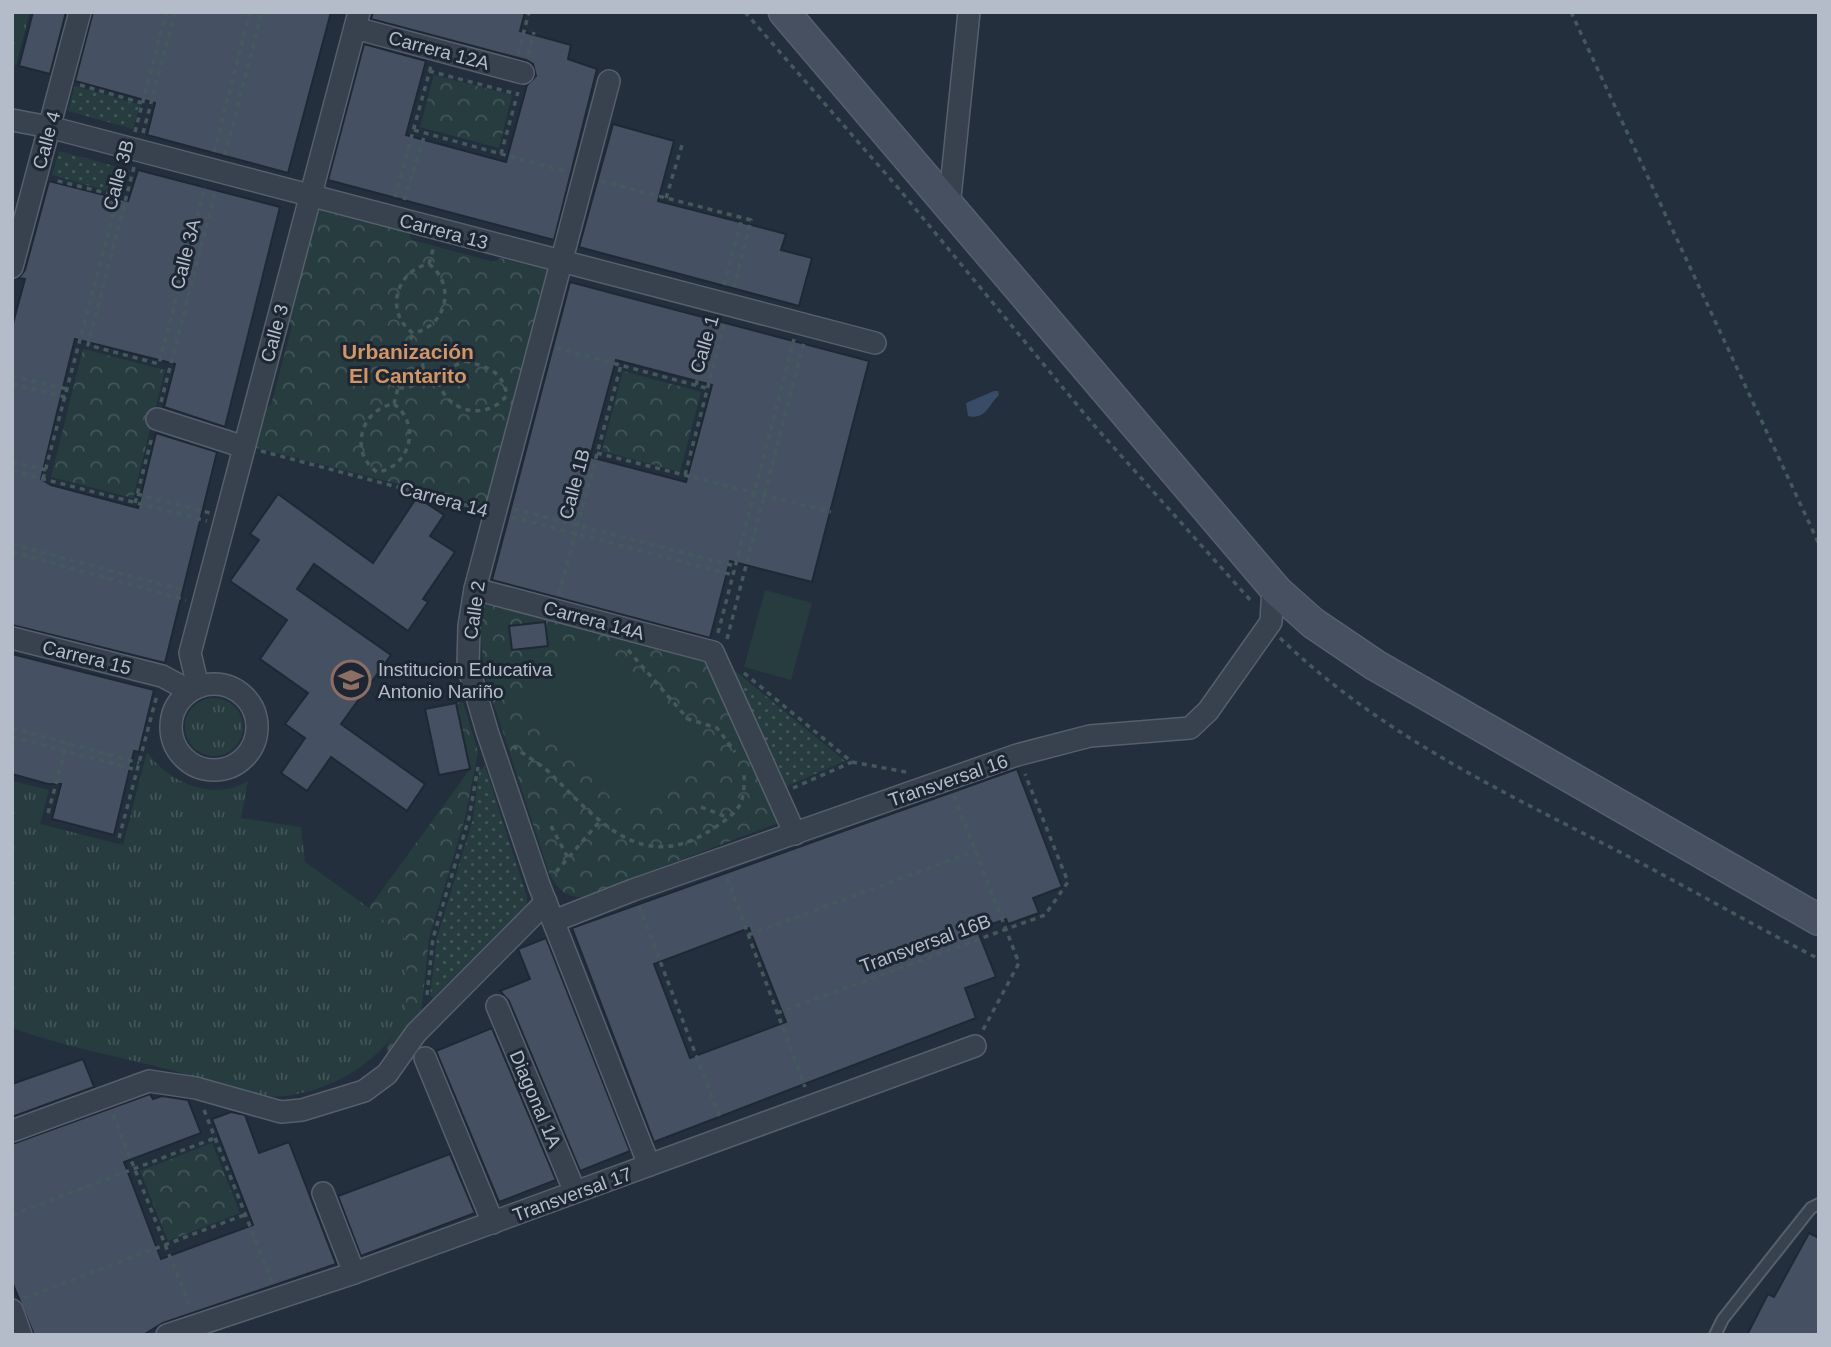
<svg xmlns="http://www.w3.org/2000/svg" width="1831" height="1347" viewBox="0 0 1831 1347" font-family="Helvetica,sans-serif">
	<style>
		.grass { fill: url(#grass-tufts) }
		.forest { fill: url(#forest-crowns) }
		.garden { fill: url(#garden-dots) }
		.pitch { fill: #263c3f }
		.water { fill: #394c67 }
		.building { fill: #455162; stroke: #1f2835; stroke-width: 2; fill-rule: evenodd }
		.lines { fill: none; stroke-linecap: round; stroke-linejoin: round }
		.service-casing { stroke: #565f6c; stroke-width: 14 }
		.minor-casing { stroke: #565f6c; stroke-width: 24 }
		.secondary-casing { stroke: #565f6c; stroke-width: 33 }
		.path { stroke: #44595c; stroke-width: 3.5; stroke-dasharray: 5 5; stroke-linecap: butt }
		.service { stroke: #38414e; stroke-width: 10 }
		.minor { stroke: #38414e; stroke-width: 21 }
		.secondary { stroke: #465061; stroke-width: 30 }
		.labels { text-anchor: middle; stroke-width: 6; stroke-linejoin: round; paint-order: stroke }
		.street-label { font-size: 19px; fill: #b4bcc9; stroke: #1d2633 }
		.poi-label { font-size: 19px; fill: #b4bcc9; stroke: #1d2633; text-anchor: start }
		.neighbourhood-label { font-size: 21px; font-weight: bold; fill: #d59563; stroke: #1d2633 }
	</style>
	<defs>
		<pattern id="grass-tufts" width="24" height="20" patternUnits="userSpaceOnUse" patternTransform="scale(1.75)"><rect width="24" height="20" fill="#263c3f"/><path d="M3 7l-1-3M5 7V3M7 7l1-3M15 17l-1-3M17 17v-4M19 17l1-3" fill="none" stroke="#435659"/></pattern>
		<pattern id="forest-crowns" width="20" height="18" patternUnits="userSpaceOnUse" patternTransform="scale(1.75)"><rect width="20" height="18" fill="#263c3f"/><path d="M2 6a3 3 0 1 1 6 0M12 15a3 3 0 1 1 6 0" fill="none" stroke="#435659"/></pattern>
		<pattern id="garden-dots" width="8" height="8" patternUnits="userSpaceOnUse" patternTransform="scale(1.75)"><rect width="8" height="8" fill="#263c3f"/><path d="M2 2h.1M6 6h.1" fill="none" stroke="#435659" stroke-width="1.8" stroke-linecap="round"/></pattern>
	</defs>
	<rect width="100%" height="100%" fill="#242f3e"/>
	<!-- grass -->
	<g class="grass">
		<polygon points="12,12 30,12 16,65 12,64"/>
		<circle cx="214" cy="727" r="29"/>
		<path d="M 147,752 C 169,783 213,802 248,781 L 241,818 L 301,827 L 305,862 L 369,908 L 407,940 C 407,959 411,999 405,1014 C 381,1070 310,1103 252,1096 C 225,1093 197,1077 171,1070 C 117,1056 64,1047 12,1028 L 12,781 L 49,790 L 40,824 L 123,845 Z"/>
	</g>
	<!-- forest -->
	<g class="forest">
		<polygon points="434,75 512,95 499,148 420,127"/>
		<polygon points="316,207 409,233 412,240 494,262 500,258 548,270 485,506 253,447 261,412 271,405 292,326 287,315"/>
		<polygon points="83,349 165,370 133,498 51,477"/>
		<polygon points="623,371 701,392 680,472 602,451"/>
		<path d="M 489,602 L 710,656 L 780,817 L 778,823 L 583,897 C 564,898 558,888 549,873 L 485,677 L 479,624 L 485,604 Z"/>
		<polygon points="463,702 478,752 465,818 429,938 420,1024 389,1058 386,1047 406,1012 407,941 369,908 470,769 456,703"/>
		<polygon points="212,1143 240,1213 168,1241 140,1171"/>
	</g>
	<!-- garden -->
	<g class="garden">
		<polygon points="75,86 140,105 133,129 68,111"/>
		<polygon points="59,151 129,170 122,195 52,175"/>
		<polygon points="728,669 735,671 845,761 781,789"/>
		<polygon points="485,766 527,897 527,904 433,998 430,995 437,938 473,819 479,771"/>
	</g>
	<!-- pitch -->
	<g class="pitch">
		<polygon points="765,590 812,603 791,680 744,667"/>
		<polygon points="590,633 704,752 632,820 519,700"/>
	</g>
	<!-- water -->
	<path class="water" d="M 994,391 L 998,391 L 999,395 C 988,405 986,420 968,416 L 966,403 Z"/>
	<!-- building -->
	<g class="building">
		<polygon points="33,12 66,12 50,74 19,66"/>
		<polygon points="93,12 331,12 288,173 147,135 155,103 75,81"/>
		<polygon points="373,12 525,12 520,31 571,45 568,59 597,69 554,240 328,180 364,44 426,61 406,135 506,162 527,85 536,76 533,64 526,60 371,19"/>
		<polygon points="613,124 674,141 658,201 786,234 781,250 812,258 799,306 579,247"/>
		<polygon points="138,170 280,207 225,427 164,407 175,364 75,339 67,371 41,479 51,485 138,508 156,433 217,452 165,663 12,625 12,327 25,279 19,278 25,270 49,181 128,201"/>
		<path d="M 570,282 L 869,361 L 812,582 L 730,561 L 710,638 L 492,580 ZM 616,360 L 712,385 L 686,482 L 590,457 Z"/>
		<polygon points="278,494 373,563 417,497 444,515 430,536 455,552 423,599 428,602 408,631 314,564 297,589 391,655 341,724 425,784 407,811 331,757 307,791 281,773 305,738 285,724 308,693 260,659 287,620 230,581 259,540 250,534"/>
		<polygon points="545,622 548,646 512,650 509,626"/>
		<polygon points="12,654 154,690 139,752 134,751 114,835 52,819 61,784 48,784 12,774"/>
		<polygon points="456,703 470,769 439,775 425,709"/>
		<path d="M 1017,769 L 1062,887 L 1033,898 L 1039,913 L 1008,924 L 1006,919 L 977,929 L 996,977 L 965,988 L 976,1018 L 654,1142 L 572,928 ZM 749,928 L 786,1022 L 690,1058 L 654,964 Z"/>
		<polygon points="546,938 630,1151 580,1171 509,1001 500,991 530,979 518,949"/>
		<polygon points="492,1028 556,1180 499,1202 436,1051"/>
		<polygon points="83,1059 94,1087 12,1117 12,1084"/>
		<polygon points="150,1094 153,1099 162,1096 188,1100 201,1133 124,1162 161,1259 253,1225 212,1119 231,1112 245,1115 259,1153 289,1142 336,1264 163,1323 143,1335 34,1335 12,1282 12,1144"/>
		<polygon points="450,1154 475,1213 361,1256 338,1196"/>
		<polygon points="1809,1233 1819,1238 1819,1335 1747,1335 1768,1294 1774,1297"/>
	</g>
	<g class="lines">
		<defs>
			<polyline id="service" points="1715,1335 1723,1319 1811,1208 1819,1204"/>
			<g id="minor">
				<polyline points="355,28 523,73"/>
				<polyline points="609,81 475,589 469,626 468,666 487,731 539,885 649,1165"/>
				<polyline points="12,120 49,127 875,343"/>
				<polyline points="949,207 969,12"/>
				<polyline points="12,267 80,12"/>
				<polyline points="157,419 244,447"/>
				<polyline points="475,589 713,652 795,834"/>
				<polyline points="12,638 162,676 190,691"/>
				<circle cx="214" cy="727" r="43"/>
				<polyline points="198,687 190,653 359,12"/>
				<polyline points="554,921 633,890 1017,755 1090,736 1190,728 1208,711 1271,622 1273,587"/>
				<polyline points="497,1006 575,1192"/>
				<polyline points="425,1058 493,1223"/>
				<polyline points="12,1131 149,1081 196,1088 281,1112 302,1110 364,1091 387,1074 416,1033 546,902"/>
				<polyline points="323,1193 354,1273"/>
				<polyline points="12,1310 21,1335"/>
				<polyline points="167,1335 354,1273 975,1046"/>
			</g>
			<polyline id="secondary" points="784,12 1277,591 1313,623 1375,665 1819,920"/>
		</defs>
		<!-- service casing -->
		<use href="#service" class="service-casing"/>
		<!-- minor casing -->
		<use href="#minor" class="minor-casing"/>
		<!-- secondary casing -->
		<use href="#secondary" class="secondary-casing"/>
		<!-- path -->
		<g class="path">
			<polyline points="745,12 899,189 1092,423 1252,602"/>
			<polyline points="1571,12 1819,544"/>
			<polyline points="518,54 529,12"/>
			<polyline points="528,54 534,32"/>
			<polyline points="429,71 517,94"/>
			<polyline points="80,85 142,103"/>
			<polyline points="414,130 567,172"/>
			<polyline points="135,132 166,12"/>
			<polyline points="143,133 175,12"/>
			<polyline points="214,152 250,12"/>
			<polyline points="501,154 518,92"/>
			<polyline points="225,155 262,12"/>
			<polyline points="134,167 88,345 159,364 205,187"/>
			<polyline points="601,181 751,220 734,287"/>
			<polyline points="395,197 431,66"/>
			<polyline points="666,198 682,145"/>
			<polyline points="404,200 425,134"/>
			<path d="M 429,264 C 457,285 446,327 413,333 C 384,313 396,270 429,264 Z"/>
			<polyline points="429,264 434,246"/>
			<polyline points="724,285 742,219"/>
			<polyline points="556,348 706,388"/>
			<circle cx="403" cy="368" r="20"/>
			<polyline points="407,349 413,333"/>
			<path d="M 465,361 C 487,367 502,370 507,395 C 487,422 445,413 438,379 L 444,370 Z"/>
			<polyline points="422,373 438,379"/>
			<polyline points="12,376 67,389"/>
			<polyline points="12,384 65,397"/>
			<polyline points="696,385 714,320"/>
			<polyline points="161,402 216,189"/>
			<path d="M 394,404 C 421,424 411,467 377,472 C 349,453 360,409 394,404 Z"/>
			<polyline points="394,404 398,388"/>
			<polyline points="261,451 477,508"/>
			<polyline points="597,453 831,512"/>
			<polyline points="12,462 46,470"/>
			<polyline points="12,471 207,521"/>
			<polyline points="685,475 725,321"/>
			<polyline points="43,479 118,196 54,180"/>
			<polyline points="137,494 210,513"/>
			<polyline points="135,503 152,437"/>
			<polyline points="514,509 735,566"/>
			<polyline points="512,517 733,575"/>
			<polyline points="12,544 186,591"/>
			<polyline points="12,552 186,600"/>
			<polyline points="559,594 621,365"/>
			<polyline points="718,633 794,339"/>
			<path d="M 1280,638 C 1378,732 1493,787 1612,848 C 1682,884 1749,923 1819,959"/>
			<polyline points="727,639 804,342"/>
			<polyline points="628,650 688,719 717,728 735,752"/>
			<polyline points="744,673 852,762 906,772"/>
			<polyline points="12,728 139,763"/>
			<polyline points="12,737 137,770"/>
			<path d="M 513,746 C 525,756 540,763 551,774 C 599,822 644,876 714,828 C 741,810 745,804 744,772"/>
			<polyline points="793,788 852,762"/>
			<polyline points="954,796 1019,963 983,1030"/>
			<polyline points="701,807 729,818"/>
			<polyline points="48,813 67,743"/>
			<polyline points="551,826 568,858"/>
			<polyline points="119,838 157,695"/>
			<polyline points="556,872 600,821"/>
			<polyline points="727,878 805,1087"/>
			<polyline points="639,906 720,1118"/>
			<polyline points="748,935 975,851"/>
			<polyline points="427,995 433,938 469,818 478,767"/>
			<polyline points="777,1013 1045,915 1068,882 1025,774"/>
			<polyline points="204,1110 272,1282"/>
			<polyline points="113,1115 191,1309"/>
			<polyline points="12,1215 215,1138"/>
			<polyline points="24,1298 244,1215"/>
		</g>
		<!-- service -->
		<use href="#service" class="service"/>
		<!-- minor -->
		<use href="#minor" class="minor"/>
		<!-- secondary -->
		<use href="#secondary" class="secondary"/>
	</g>
	<!-- icons -->
	<defs>
		<symbol id="university-ring" viewBox="-11 -11 22 22"><circle r="9.5" fill="#1d2633" stroke="#8d6e63" stroke-width="1.5"/><path d="M0-5L7-2L0 1L-7-2ZM-4 1L0 2.5L4 1V4Q0 6-4 4Z" fill="#8d6e63"/></symbol>
	</defs>
	<g fill-rule="evenodd">
		<use href="#university-ring" x="329" y="658" width="44" height="44"/>
	</g>
	<g class="labels">
		<!-- street labels -->
		<g class="street-label">
			<text transform="translate(439 50) rotate(15)" y="7">Carrera 12A</text>
			<text transform="translate(46 140) rotate(-75)" y="7">Calle 4</text>
			<text transform="translate(118 175) rotate(-75)" y="7">Calle 3B</text>
			<text transform="translate(444 231) rotate(15)" y="7">Carrera 13</text>
			<text transform="translate(185 254) rotate(-76)" y="7">Calle 3A</text>
			<text transform="translate(274 333) rotate(-75)" y="7">Calle 3</text>
			<text transform="translate(704 344) rotate(-74)" y="7">Calle 1</text>
			<text transform="translate(574 484) rotate(-75)" y="7">Calle 1B</text>
			<text transform="translate(444 499) rotate(15)" y="7">Carrera 14</text>
			<text transform="translate(474 610) rotate(-82)" y="7">Calle 2</text>
			<text transform="translate(594 620) rotate(15)" y="7">Carrera 14A</text>
			<text transform="translate(87 657) rotate(14)" y="7">Carrera 15</text>
			<text transform="translate(948 780) rotate(-19)" y="7">Transversal 16</text>
			<text transform="translate(925 943) rotate(-20)" y="7">Transversal 16B</text>
			<text transform="translate(536 1099) rotate(67)" y="7">Diagonal 1A</text>
			<text transform="translate(572 1194) rotate(-20)" y="7">Transversal 17</text>
		</g>
		<!-- poi labels -->
		<g class="poi-label">
			<text x="378" y="676">Institucion Educativa<tspan x="378" dy="22">Antonio Nariño</tspan></text>
		</g>
		<!-- neighbourhood labels -->
		<g class="neighbourhood-label">
			<text x="408" y="359">Urbanización<tspan x="408" dy="24">El Cantarito</tspan></text>
		</g>
	</g>
	<!-- border -->
	<rect width="1831" height="1347" fill="none" stroke="#b4bcc9" stroke-width="28"/>
</svg>
